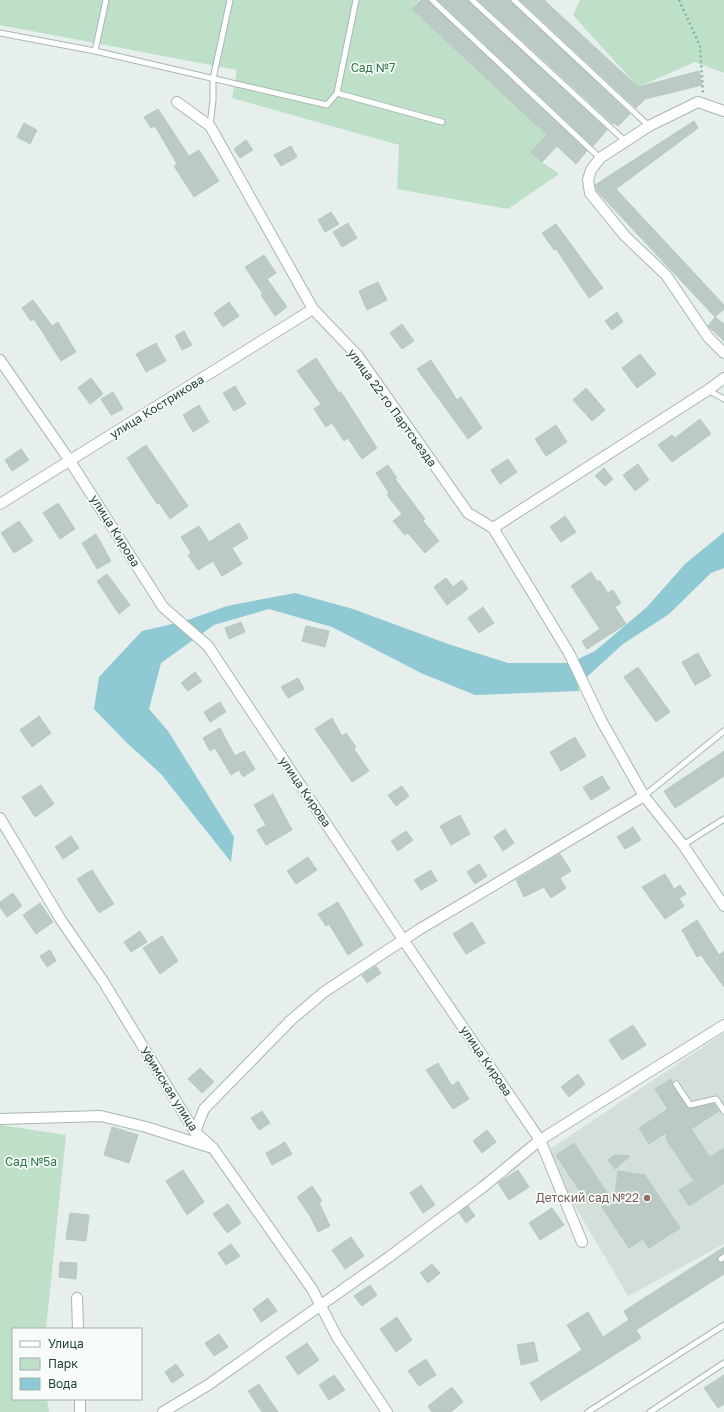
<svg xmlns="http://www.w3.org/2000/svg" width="724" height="1412" viewBox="0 0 724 1412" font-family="'Golos Text',sans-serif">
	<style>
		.built { fill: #d4dfda }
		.green { fill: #bfe0c8 }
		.water { fill: #8ec9d4 }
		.building { fill: #bbcac4; stroke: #b8c9c2 }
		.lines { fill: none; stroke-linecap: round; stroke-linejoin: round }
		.service-casing { stroke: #a8b8b2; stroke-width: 7 }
		.minor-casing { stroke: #a8b8b2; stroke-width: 12 }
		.path { stroke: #86b3a5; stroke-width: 2.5; stroke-dasharray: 2 3; stroke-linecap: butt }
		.service { stroke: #fff; stroke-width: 5 }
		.minor { stroke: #fff; stroke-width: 10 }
		.education-dot { fill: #8d6e63; stroke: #f7fbf9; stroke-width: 1.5 }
		.labels { text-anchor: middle; stroke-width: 3.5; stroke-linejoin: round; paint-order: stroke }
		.park-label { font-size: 12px; fill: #2d7a4b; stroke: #f7fbf9 }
		.street-label { font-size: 12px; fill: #24423a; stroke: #f7fbf9 }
		.education-label { font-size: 12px; fill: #785e54; stroke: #f7fbf9; text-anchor: end }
	</style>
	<rect width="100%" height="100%" fill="#e6efeb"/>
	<!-- built -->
	<polygon class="built" points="724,1033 724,1244 628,1296 544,1153"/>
	<!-- green -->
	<g class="green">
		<polygon points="0,0 419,0 412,9 547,135 531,152 542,162 559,174 508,209 397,189 399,145 232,98 237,70 0,25"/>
		<polygon points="580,0 724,0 724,73 695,62 638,87 573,15"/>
		<polygon points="0,1125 66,1135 46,1329 13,1329 13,1399 47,1399 49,1412 0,1412"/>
	</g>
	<!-- water -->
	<polygon class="water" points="724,532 724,568 711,573 669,614 623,644 578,685 579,691 475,695 421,673 332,627 269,609 214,625 161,663 149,709 168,731 234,837 231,862 161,774 127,743 94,709 99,677 142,631 185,621 227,606 295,593 353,609 448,644 508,663 570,663 595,651 647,607 685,564"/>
	<!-- building -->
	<g class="building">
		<polygon points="421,0 428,0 587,151 576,164 557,146 542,162 531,152 547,135 412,9"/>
		<polygon points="438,0 468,0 607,130 593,146"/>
		<polygon points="478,0 510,0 630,114 618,126 614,123 613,124"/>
		<polygon points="520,0 544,0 638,87 699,71 702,85 645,99 636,108"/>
		<polygon points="158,109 189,156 199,150 219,181 194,197 174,166 177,164 155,126 151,128 144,117"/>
		<polygon points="694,121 698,128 616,189 724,305 724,309 715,317 597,191 595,185"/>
		<polygon points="24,123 37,130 30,144 17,137"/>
		<polygon points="246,140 253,150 240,158 234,149"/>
		<polygon points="291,146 297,157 281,166 274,155"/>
		<polygon points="331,212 339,224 325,232 318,220"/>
		<polygon points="348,223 357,238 342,247 333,232"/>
		<polygon points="556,224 603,288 589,298 556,249 554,250 542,233"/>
		<polygon points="264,255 276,273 267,279 287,307 275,316 261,295 263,294 245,267"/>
		<polygon points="378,282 387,300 367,310 359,291"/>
		<polygon points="33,300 52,326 58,322 76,352 61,361 34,319 31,321 22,308"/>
		<polygon points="229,302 239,316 223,327 214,313"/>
		<polygon points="617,312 623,322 612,330 605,321"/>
		<polygon points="715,317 724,324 724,341 708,326"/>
		<polygon points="402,324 414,341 402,349 390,333"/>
		<polygon points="184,331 192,345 182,350 175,336"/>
		<polygon points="156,343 166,361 146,372 136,354"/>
		<polygon points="640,354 656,374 637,388 622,368"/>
		<polygon points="316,358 339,393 341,392 377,448 362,459 348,438 344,441 332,423 326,427 314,409 321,404 297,371"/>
		<polygon points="431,360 457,400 461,397 482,428 468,439 417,369"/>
		<polygon points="91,378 103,394 90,404 78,388"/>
		<polygon points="235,386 246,404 234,411 223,393"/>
		<polygon points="586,388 605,410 592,421 573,400"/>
		<polygon points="113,392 123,409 111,415 101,399"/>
		<polygon points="199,405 209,422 193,432 183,415"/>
		<polygon points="700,419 711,434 672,462 658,445 672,435 675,438"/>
		<polygon points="556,425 567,442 546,456 535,439"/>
		<polygon points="146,445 188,506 170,519 159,503 157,504 127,458"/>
		<polygon points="21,449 29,460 12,471 5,460"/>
		<polygon points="508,459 517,472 500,484 491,470"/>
		<polygon points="638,464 649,480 635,491 623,475"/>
		<polygon points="388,465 397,478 395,479 425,519 423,521 439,541 425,553 408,533 405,535 393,521 402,514 387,495 389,493 376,473"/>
		<polygon points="604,468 613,479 605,486 595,476"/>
		<polygon points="58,503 75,529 60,539 43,513"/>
		<polygon points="565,516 576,532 561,542 550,527"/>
		<polygon points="19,521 33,541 14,553 1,533"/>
		<polygon points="239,523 248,538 232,548 242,564 222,576 213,561 198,570 188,555 191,553 181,537 199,526 209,542"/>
		<polygon points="96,534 111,561 97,569 82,543"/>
		<polygon points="591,572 597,581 600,581 608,593 613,590 621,603 615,607 626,624 587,649 582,641 600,629 571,586"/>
		<polygon points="107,574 130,605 119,614 97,581"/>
		<polygon points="446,578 453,587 462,580 468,589 447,605 434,587"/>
		<polygon points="483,607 494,623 479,633 468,618"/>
		<polygon points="241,622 245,632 229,639 225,628"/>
		<polygon points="306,626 329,631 325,647 302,641"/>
		<polygon points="698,653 711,676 695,685 682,662"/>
		<polygon points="638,667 670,712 656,722 624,677"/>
		<polygon points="195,672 202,681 188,691 181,683"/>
		<polygon points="298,678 304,689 288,698 281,687"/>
		<polygon points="220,702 226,712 210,722 204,712"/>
		<polygon points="39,716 51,733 32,747 20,730"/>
		<polygon points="332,718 342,736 346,733 356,747 354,749 369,771 352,782 315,729"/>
		<polygon points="220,728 235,756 244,751 255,769 243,777 239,770 231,775 215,748 210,751 203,738"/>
		<polygon points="575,737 586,756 561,771 550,752"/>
		<polygon points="724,751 724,776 675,808 664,791"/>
		<polygon points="602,776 610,789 591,800 583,787"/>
		<polygon points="41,785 54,804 35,817 22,797"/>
		<polygon points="402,786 409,796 396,806 388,795"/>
		<polygon points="273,794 292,830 266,845 257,830 266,825 254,805"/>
		<polygon points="460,815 470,834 451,845 440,826"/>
		<polygon points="633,827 641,840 625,849 617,837"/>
		<polygon points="505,829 514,843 503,851 494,837"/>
		<polygon points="406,831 413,840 398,851 391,841"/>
		<polygon points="71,836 79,848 63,859 55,847"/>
		<polygon points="560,854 571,871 560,878 566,888 551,898 544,887 524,897 516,880"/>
		<polygon points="308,857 317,870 296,884 287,871"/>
		<polygon points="479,864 487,876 475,884 467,872"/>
		<polygon points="92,870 114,904 99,913 77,879"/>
		<polygon points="431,870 437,881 421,890 414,880"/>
		<polygon points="665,874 674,889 680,885 686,894 679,898 684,906 665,919 642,887"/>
		<polygon points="13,893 22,906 7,917 0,907 0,902"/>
		<polygon points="338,902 363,945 348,955 329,924 326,926 318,914"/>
		<polygon points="40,903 53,922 36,934 23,915"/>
		<polygon points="697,920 719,955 724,951 724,987 701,955 697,957 682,930"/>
		<polygon points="472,922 485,943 466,954 453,934"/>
		<polygon points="140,931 147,942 131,952 124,942"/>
		<polygon points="162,936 178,961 160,974 143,948"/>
		<polygon points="50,950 56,961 47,967 40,956"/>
		<polygon points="376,966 381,973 367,983 362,975"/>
		<polygon points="633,1025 646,1045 622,1060 609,1040"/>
		<polygon points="438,1063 452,1086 458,1081 469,1099 453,1109 426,1070"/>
		<polygon points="200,1068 214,1082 202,1093 188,1079"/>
		<polygon points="578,1074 585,1084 569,1097 561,1087"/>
		<polygon points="671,1079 673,1086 688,1108 714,1104 719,1111 691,1129 710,1157 724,1148 724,1183 689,1206 679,1190 694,1181 666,1139 667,1132 649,1144 639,1128 668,1109 655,1089"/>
		<polygon points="262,1111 270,1123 259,1130 251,1118"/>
		<polygon points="112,1127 138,1135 129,1163 104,1155"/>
		<polygon points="487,1130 496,1142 482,1153 473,1141"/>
		<polygon points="285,1142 292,1154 272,1165 266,1153"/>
		<polygon points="574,1143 614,1203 618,1171 645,1175 680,1228 649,1248 643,1239 629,1248 600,1204 587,1202 556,1155"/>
		<polygon points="615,1155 630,1156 615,1169 608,1160"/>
		<polygon points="183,1170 204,1202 187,1215 166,1181"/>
		<polygon points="518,1170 529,1187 509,1200 498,1183"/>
		<polygon points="421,1185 435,1205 423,1213 410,1193"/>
		<polygon points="312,1186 322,1201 319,1203 330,1226 318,1232 310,1216 297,1197"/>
		<polygon points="228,1204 241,1223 227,1233 213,1214"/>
		<polygon points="468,1206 475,1216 466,1223 459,1213"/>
		<polygon points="552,1208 564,1225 540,1240 529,1223"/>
		<polygon points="70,1213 89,1215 86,1241 66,1239"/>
		<polygon points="351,1237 364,1256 345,1269 332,1250"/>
		<polygon points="231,1244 240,1256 226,1265 218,1253"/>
		<polygon points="724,1247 724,1253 717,1259 720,1263 724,1262 724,1274 636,1330 641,1338 541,1401 530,1383 582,1350 567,1325 588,1312 603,1337 629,1320 624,1311"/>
		<polygon points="60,1262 77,1263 76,1279 59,1277"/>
		<polygon points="432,1264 440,1273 428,1283 420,1273"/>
		<polygon points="370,1285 377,1295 362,1306 354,1296"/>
		<polygon points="268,1298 277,1311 261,1322 253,1309"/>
		<polygon points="397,1317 412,1340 396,1352 380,1329"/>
		<polygon points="219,1334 228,1347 214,1356 205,1343"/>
		<polygon points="534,1342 538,1361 521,1365 517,1345"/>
		<polygon points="307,1343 319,1360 298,1375 286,1357"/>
		<polygon points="426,1359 436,1375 419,1386 408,1371"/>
		<polygon points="176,1364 184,1375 172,1383 165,1372"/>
		<polygon points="334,1375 345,1390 329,1400 319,1385"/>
		<polygon points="724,1375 724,1404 718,1408 704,1388"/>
		<polygon points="259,1384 278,1412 262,1412 248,1391"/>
		<polygon points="452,1387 463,1402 451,1412 432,1412 428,1406"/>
	</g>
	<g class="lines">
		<defs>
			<g id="service">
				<polyline points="432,0 600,158"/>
				<polyline points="472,0 625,141"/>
				<polyline points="514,0 649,126"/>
				<polyline points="0,33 95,51 327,105 337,93 442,122"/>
				<polyline points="95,51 106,0"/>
				<polyline points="337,93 356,0"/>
				<polyline points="210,126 213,100 213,79 230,0"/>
				<polyline points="708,390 724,399"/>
				<polyline points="644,796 724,731"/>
				<polyline points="683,845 724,819"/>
				<polyline points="676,1084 690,1105 716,1099 724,1111"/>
				<polyline points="721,1259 724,1257"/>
				<polyline points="588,1412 724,1325"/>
				<polyline points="650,1412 724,1363"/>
			</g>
			<g id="minor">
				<polyline points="177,102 210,126 313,309 358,356 468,513 493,528 569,653 601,720 644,796 683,845 724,906"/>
				<polyline points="724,111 698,102 649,126 600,158 591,170 588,180 590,193 625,236 666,275 708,337 724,353"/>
				<polyline points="0,360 70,461 163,607 208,646 404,941 540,1140 582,1242"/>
				<polyline points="0,504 313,309"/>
				<polyline points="493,528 708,390 724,378"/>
				<polyline points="0,818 61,920 103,981 195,1132 213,1148 312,1289 337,1337 387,1412"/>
				<polyline points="0,1119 101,1116 146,1127 209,1147"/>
				<polyline points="195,1132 204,1109 291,1020 324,992 420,929 644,796"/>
				<polyline points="77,1298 78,1329"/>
				<polyline points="80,1399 80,1412"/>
				<polyline points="163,1412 208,1385 389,1257 483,1187 540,1140 724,1025"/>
			</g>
		</defs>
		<!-- service casing -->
		<use href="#service" class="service-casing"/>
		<!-- minor casing -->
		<use href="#minor" class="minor-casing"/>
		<!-- path -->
		<polyline class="path" points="679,0 700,46 703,93"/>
		<!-- service -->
		<use href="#service" class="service"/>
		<!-- minor -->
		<use href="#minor" class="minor"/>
	</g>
	<!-- markers -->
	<circle class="education-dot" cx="647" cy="1198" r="4"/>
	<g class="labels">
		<!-- park labels -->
		<g class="park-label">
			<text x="373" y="72">Сад №7</text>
			<text x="31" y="1166">Сад №5а</text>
		</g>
		<!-- street labels -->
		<g class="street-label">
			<text transform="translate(157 407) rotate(-32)" y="4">улица Кострикова</text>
			<text transform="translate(392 408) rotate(54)" y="4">улица 22-го Партсъезда</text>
			<text transform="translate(115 531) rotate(58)" y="4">улица Кирова</text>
			<text transform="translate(305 792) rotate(56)" y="4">улица Кирова</text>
			<text transform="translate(486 1061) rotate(56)" y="4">улица Кирова</text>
			<text transform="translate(169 1089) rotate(58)" y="4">Уфимская улица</text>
		</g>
		<!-- education labels -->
		<g class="education-label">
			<text x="639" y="1202">Детский сад №22</text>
		</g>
	</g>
	<!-- legend -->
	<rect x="12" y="1328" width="130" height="72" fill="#f7fbf9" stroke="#a3b1ad"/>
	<rect x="20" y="1341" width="20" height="6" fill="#ffffff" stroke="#a3b1ad"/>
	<text x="48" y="1348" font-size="12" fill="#24423a">Улица</text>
	<rect x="20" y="1358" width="20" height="12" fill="#bfe0c8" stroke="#a3b1ad"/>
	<text x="48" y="1368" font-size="12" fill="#24423a">Парк</text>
	<rect x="20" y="1378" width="20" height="12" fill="#8ec9d4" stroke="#a3b1ad"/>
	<text x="48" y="1388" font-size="12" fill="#24423a">Вода</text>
</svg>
